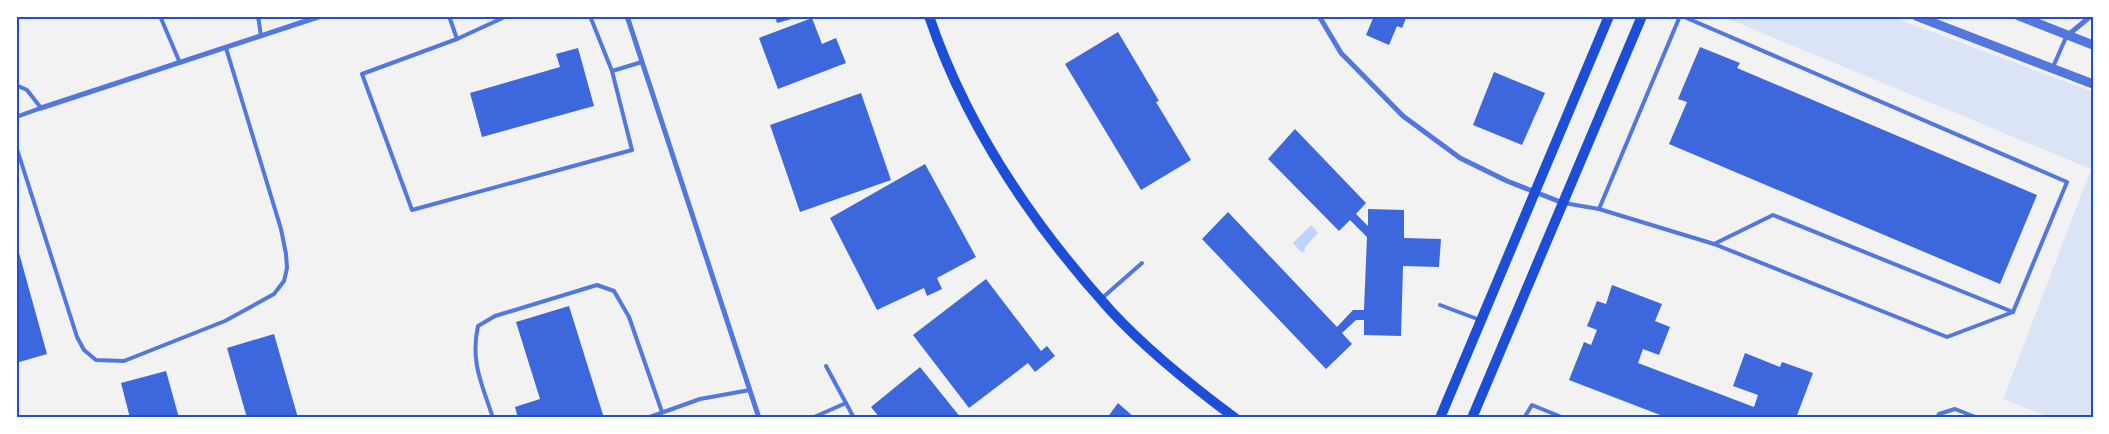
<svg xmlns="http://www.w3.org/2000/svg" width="2109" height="434" viewBox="0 0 2109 434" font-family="Jost,sans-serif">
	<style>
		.green { fill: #dbe4f7 }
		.water { fill: #bfd3fe }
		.building { fill: #3d67dc }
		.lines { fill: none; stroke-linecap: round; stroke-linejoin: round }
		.service { stroke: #5277de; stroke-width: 4 }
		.minor { stroke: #5277de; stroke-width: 5 }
		.tertiary { stroke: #5277de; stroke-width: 9 }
		.secondary { stroke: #1d4ed8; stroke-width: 10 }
		.neatline { fill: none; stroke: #1d4ed8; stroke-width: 2 }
	</style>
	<rect width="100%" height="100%" fill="#f2f2f2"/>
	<!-- green -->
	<polygon class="green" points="1721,16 1890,16 2093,92 2093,418 2052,418 2003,399 2091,169"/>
	<!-- water -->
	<polygon class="water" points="1311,225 1318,233 1305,247 1305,250 1302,253 1293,243"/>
	<!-- building -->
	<g class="building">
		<polygon points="775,16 799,16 799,17 777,23"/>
		<polygon points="1374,16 1407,16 1402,28 1397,26 1389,45 1366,35"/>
		<polygon points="812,18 822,44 836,38 846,63 778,89 759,38"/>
		<polygon points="1118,32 1159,101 1156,102 1191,160 1141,190 1065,64"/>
		<polygon points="1700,47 1740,63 1737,68 2037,195 2000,284 1669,144 1687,102 1678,99"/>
		<polygon points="578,48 594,106 482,137 470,93 560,67 556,54"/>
		<polygon points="1494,72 1545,93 1522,145 1473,125"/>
		<polygon points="861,93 891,180 800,212 770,125"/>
		<polygon points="1295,129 1366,203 1356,214 1368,226 1368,209 1404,210 1404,238 1441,239 1439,267 1403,266 1401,336 1364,335 1364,320 1356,320 1342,333 1352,344 1326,369 1202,239 1228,212 1337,327 1353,310 1364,310 1367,237 1350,220 1339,231 1268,159"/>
		<polygon points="925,164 976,257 937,278 942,289 927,296 924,288 877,310 830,218"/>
		<polygon points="16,242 47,354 16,363"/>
		<polygon points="986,279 1041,351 1047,346 1055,356 1035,372 1028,363 969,408 913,335"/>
		<polygon points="1612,285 1662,304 1655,321 1670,327 1659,355 1643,349 1638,363 1754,407 1758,395 1733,386 1745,353 1780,367 1782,362 1813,373 1796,418 1668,418 1569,380 1584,342 1591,345 1597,330 1587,326 1597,301 1606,304"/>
		<polygon points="569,306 604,418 550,418 549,415 540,418 518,418 515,407 540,399 516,322"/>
		<polygon points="274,334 298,418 247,418 227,348"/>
		<polygon points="920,367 961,418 880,418 871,407"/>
		<polygon points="166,371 179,418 130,418 121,383"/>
		<polygon points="1118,403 1135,418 1107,418"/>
	</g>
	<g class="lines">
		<!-- service -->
		<g class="service">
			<polyline points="160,16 180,63"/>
			<polyline points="258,16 261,36"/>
			<polyline points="449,16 457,39 362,74 412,210 632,150 612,71 642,62"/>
			<polyline points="590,16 612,71"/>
			<polyline points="1682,16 2067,182 2013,312 1773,215 1714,244"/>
			<polyline points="457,39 507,16"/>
			<polyline points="2053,67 2067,35"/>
			<polyline points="16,85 27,90 41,108 16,117"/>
			<polyline points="16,146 77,337 84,350 96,360 124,361 225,321 274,294 284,281 287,268 286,254 281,229 226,48"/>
			<polyline points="1564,203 1599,209 1680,16"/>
			<polyline points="1599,209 1714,244 1947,337 2013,312"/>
			<polyline points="1101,299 1142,263"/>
			<polyline points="1440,305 1480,320"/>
			<polyline points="826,366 854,418"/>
			<path d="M 493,418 C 482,384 470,362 478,326 L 495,316 L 597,285 L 614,291 L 629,317 L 662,412"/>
			<polyline points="647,418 700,399 750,390"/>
			<polyline points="812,418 846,403"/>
			<polyline points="1524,418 1532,405 1564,418"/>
			<polyline points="1937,418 1939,414 1955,409 1978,418"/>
		</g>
		<!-- minor -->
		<g class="minor">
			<polyline points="627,16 759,418"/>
			<polyline points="1319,16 1341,53 1403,116 1460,158 1507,181 1563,203"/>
			<polyline points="2068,35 2091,16"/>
			<polyline points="41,108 321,16"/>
		</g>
		<!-- tertiary -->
		<g class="tertiary">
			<polyline points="1916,16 2093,84"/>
			<polyline points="2019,16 2093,45"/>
		</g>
		<!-- secondary -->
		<g class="secondary">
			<path d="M 929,16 C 966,126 1034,226 1111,311 C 1147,350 1192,386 1235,418"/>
			<polyline points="1440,418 1609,16"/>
			<polyline points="1472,418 1642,16"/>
		</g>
	</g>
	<!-- border -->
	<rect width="2109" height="434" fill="none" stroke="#ffffff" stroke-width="35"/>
	<rect x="18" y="18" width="2074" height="398" class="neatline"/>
</svg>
